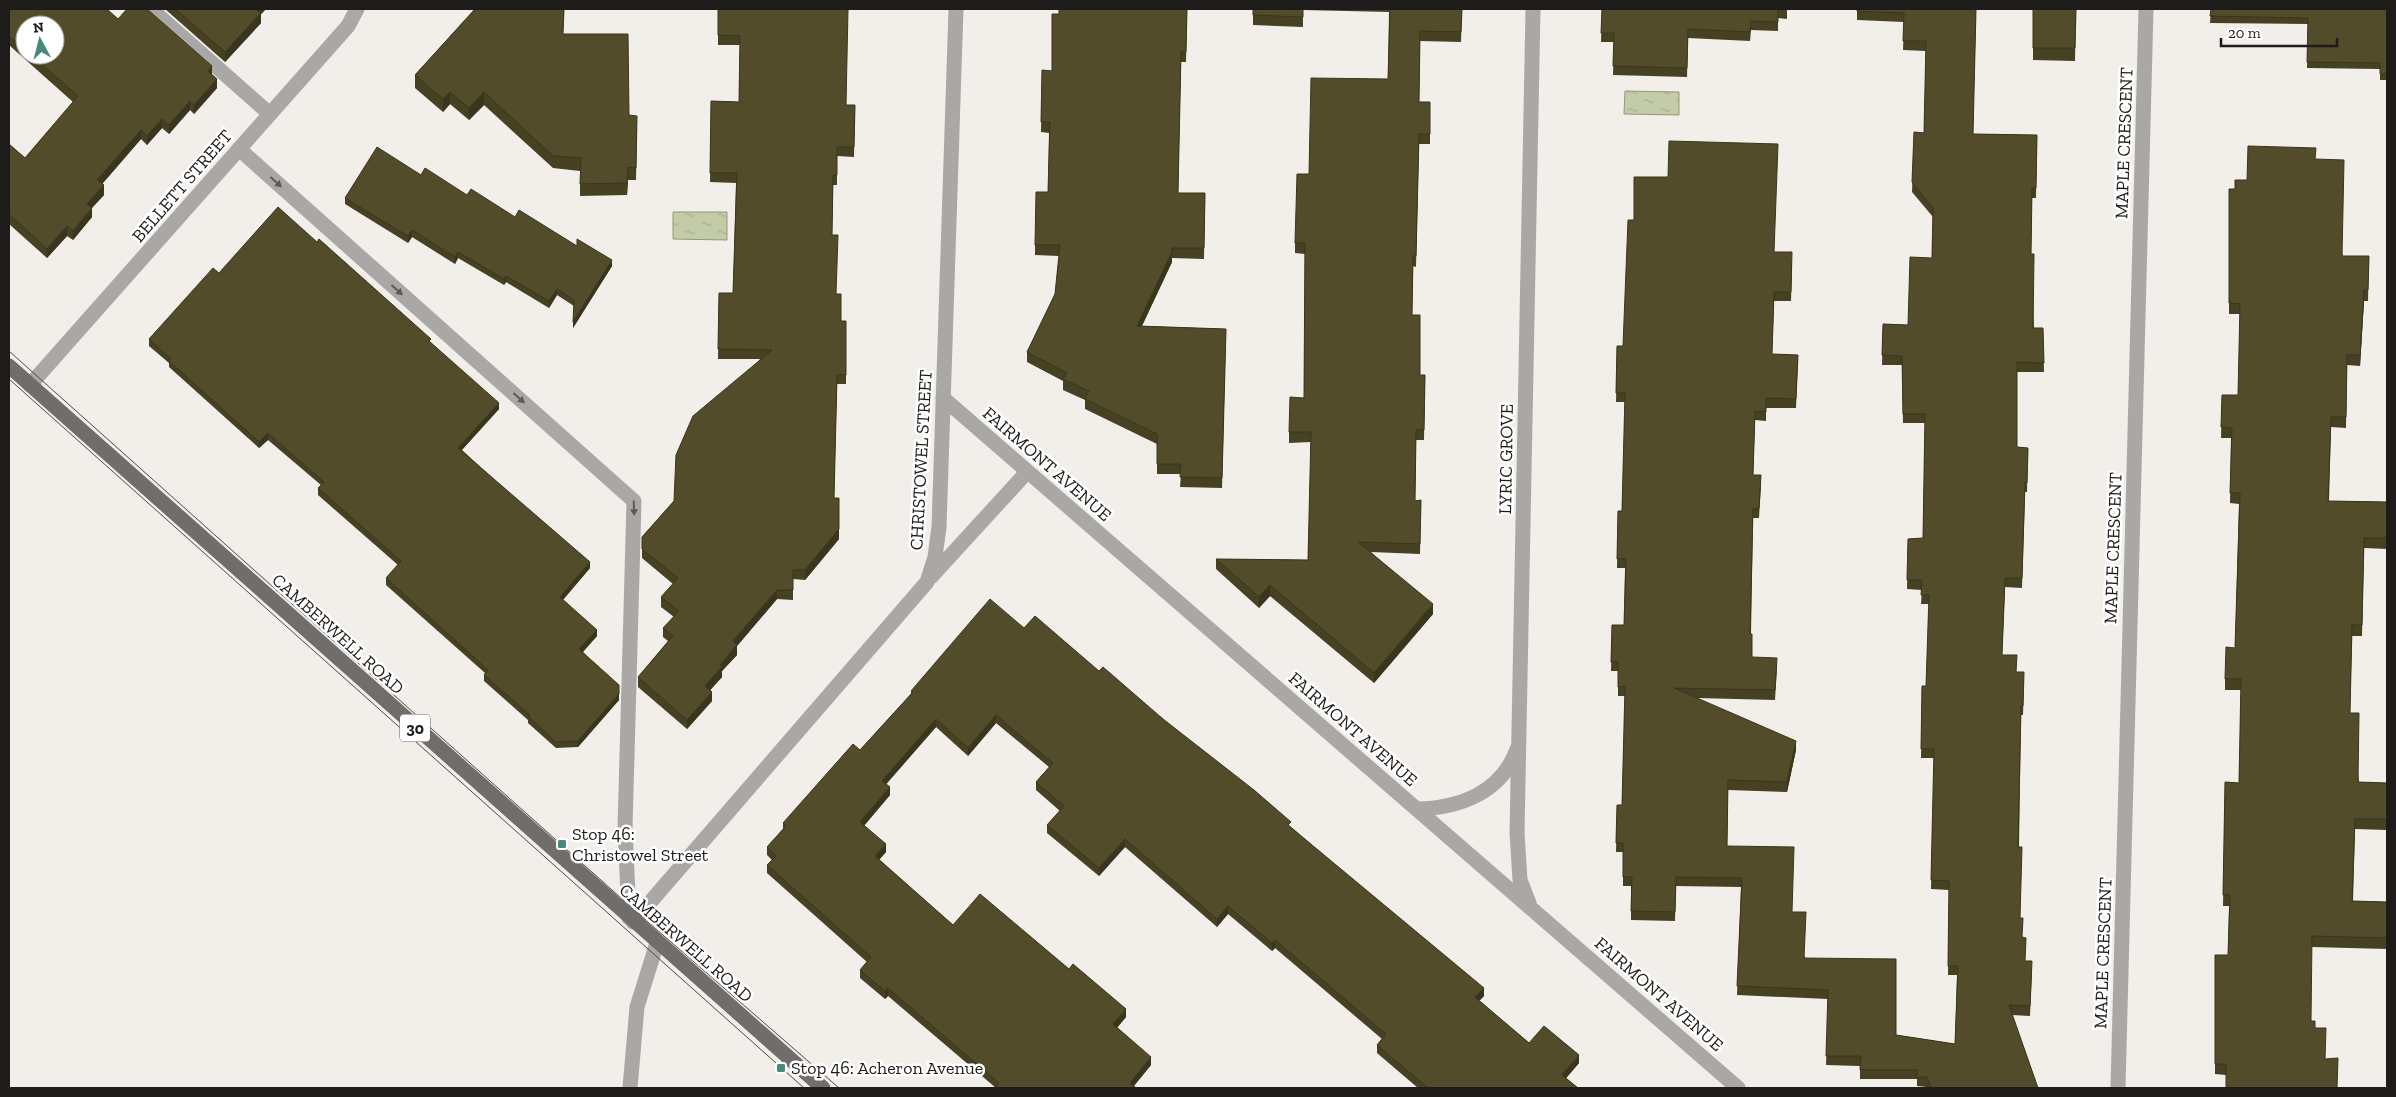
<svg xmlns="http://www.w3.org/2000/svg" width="2396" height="1097" viewBox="0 0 2396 1097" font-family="'Zilla Slab',serif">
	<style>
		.water { fill: url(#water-ripples); stroke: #92977d }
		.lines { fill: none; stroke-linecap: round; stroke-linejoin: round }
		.lane { stroke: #aaa8a6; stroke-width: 15 }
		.street { stroke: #aaa8a6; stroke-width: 15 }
		.primary { stroke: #716d6a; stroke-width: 15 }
		.tram { stroke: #4c4a47; stroke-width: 1 }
		.wall { fill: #474124; fill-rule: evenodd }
		.shaded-wall { fill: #3a351d }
		.building { fill: #534c2a; stroke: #3a351d }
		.oneway { fill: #5d5b59 }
		.poi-dot { fill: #47897b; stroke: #fff; stroke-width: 2 }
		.labels { text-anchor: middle; stroke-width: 5; stroke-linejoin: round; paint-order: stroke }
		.shield { fill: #fff; stroke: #62605f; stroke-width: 1 }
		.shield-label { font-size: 16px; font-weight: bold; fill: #1e1c1a }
		.street-label { font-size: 18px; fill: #1e1c1a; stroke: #fff }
		.poi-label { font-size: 18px; fill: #1e1c1a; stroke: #fff; text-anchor: start }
	</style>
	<defs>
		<pattern id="water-ripples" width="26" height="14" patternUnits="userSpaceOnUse" patternTransform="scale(1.25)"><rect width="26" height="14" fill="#c3cca7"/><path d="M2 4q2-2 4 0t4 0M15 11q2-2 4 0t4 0" fill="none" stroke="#a7af8f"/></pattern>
	</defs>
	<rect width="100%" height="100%" fill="#f2eee9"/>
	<!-- water -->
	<g class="water">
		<polygon points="1625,91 1679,92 1679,115 1624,114"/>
		<polygon points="673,212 727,212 727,240 673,239"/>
	</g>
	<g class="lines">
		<!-- lane -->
		<g class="lane">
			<polyline points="151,9 270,114"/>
			<polyline points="239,149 634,501 625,828 629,918"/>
		</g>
		<!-- street -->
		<g class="street">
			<polyline points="30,385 348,26 357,9"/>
			<polyline points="943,398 1738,1088"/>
			<polyline points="931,577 1027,472"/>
			<path d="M 1418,809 C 1460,808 1502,792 1517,749"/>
			<polyline points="1529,903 1520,880 1517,833 1533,9"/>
			<polyline points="633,922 927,582 935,557 939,527 956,9"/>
			<polyline points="630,1088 637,1007 657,943"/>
			<polyline points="2118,1088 2146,9"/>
		</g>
		<!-- primary -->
		<polyline class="primary" points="9,366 823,1088"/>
		<!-- tram -->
		<g class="tram">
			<polyline points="9,351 640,915 839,1088"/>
			<polyline points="9,379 804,1088"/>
		</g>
	</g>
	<!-- wall -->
	<g class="wall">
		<path d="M 9,9 L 118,19 L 212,75 L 217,88 L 194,114 L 190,110 L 169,134 L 162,128 L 147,145 L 141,139 L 102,184 L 104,195 L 92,208 L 92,217 L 73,240 L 67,236 L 47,258 L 9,224 L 9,144 L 25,158 L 73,102 L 9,45 ZM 25,25 L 55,55 L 25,55 Z"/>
		<polygon points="165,9 266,9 261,14 261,23 225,62"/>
		<polygon points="475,9 564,9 563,34 629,115 637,128 636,180 628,180 627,195 580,196 580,171 553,168 484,105 469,120 450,104 443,112 415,88 415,75"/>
		<polygon points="718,9 846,105 855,105 854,157 837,156 837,185 833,185 832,235 836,294 841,321 846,321 846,384 837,384 834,498 839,539 805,580 793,579 793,600 777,599 737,646 737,655 722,671 722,677 710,690 712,701 687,729 638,687 638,677 668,641 663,637 663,628 674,617 661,607 661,597 673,584 642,558 642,537 674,501 760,359 718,359 719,293 733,293 736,183 710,182 711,101 739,102 740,45 718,45"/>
		<polygon points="1187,9 1186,62 1181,62 1178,193 1205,193 1204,259 1172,258 1172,262 1142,326 1226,329 1222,488 1180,487 1181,474 1157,474 1157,444 1085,409 1085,400 1063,390 1063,381 1027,362 1027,352 1055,294 1059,256 1035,255 1035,245 1048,192 1049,133 1041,132 1042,70 1052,71 1059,14"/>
		<polygon points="1253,9 1462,9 1461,42 1420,41 1419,102 1430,102 1430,144 1419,144 1416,267 1413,266 1412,315 1420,375 1425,375 1424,440 1416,440 1415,501 1421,500 1420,554 1371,552 1433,614 1374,683 1270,596 1259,608 1216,569 1216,559 1308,560 1311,442 1289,443 1289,432 1304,398 1305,254 1295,253 1295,243 1309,174 1388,79 1389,12 1303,10 1303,27 1253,25"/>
		<polygon points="1602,9 1787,9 1787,19 1778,18 1778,31 1751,30 1750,41 1688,38 1687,77 1613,75 1614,42 1601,42"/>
		<polygon points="1834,9 1976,9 1973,134 2037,135 2036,198 2032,198 2031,254 2034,328 2043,328 2044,372 2017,372 2017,447 2028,448 2027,492 2025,492 2022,588 2005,587 2002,655 2024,681 2023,715 2021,715 2019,847 2020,918 2025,961 2032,970 2030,1016 2012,1015 2038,1088 1928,1088 1927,1087 1917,1086 1917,1079 1860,1079 1860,1066 1826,1065 1828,999 1737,995 1741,887 1676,886 1675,921 1631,920 1631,886 1623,886 1623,852 1616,852 1617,805 1622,805 1625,696 1618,696 1618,671 1611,671 1612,625 1624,625 1625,568 1617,568 1618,511 1622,511 1625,402 1616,402 1617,346 1623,346 1775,252 1792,261 1791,301 1774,301 1772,354 1798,355 1796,408 1766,408 1766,421 1755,420 1753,475 1761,485 1759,518 1753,518 1751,634 1752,657 1777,667 1775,700 1697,698 1796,750 1787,792 1728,790 1727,846 1792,912 1805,958 1896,1035 1955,1044 1957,975 1948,975 1949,890 1931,889 1934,758 1921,758 1922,686 1926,686 1929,604 1921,604 1922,590 1907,589 1908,539 1923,538 1925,423 1903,423 1902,365 1882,365 1883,324 1908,325 1932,258 1933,217 1912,192 1914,132 1924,133 1926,51 1903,50 1904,22 1857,20 1857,9"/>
		<polygon points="2033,9 2076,9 2075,61 2033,60"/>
		<polygon points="2211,9 2387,9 2387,80 2380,80 2380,69 2307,68 2308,24 2210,23"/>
		<polygon points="2316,159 2343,256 2369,256 2368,301 2364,301 2360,366 2347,365 2346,428 2331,427 2329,501 2387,502 2387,549 2364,548 2362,636 2352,636 2350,713 2359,782 2387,783 2387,830 2355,829 2353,901 2387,902 2387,949 2312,947 2226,1075 2215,1074 2215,955 2228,955 2229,906 2223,906 2225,782 2239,783 2241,690 2225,690 2225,679 2235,648 2239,504 2230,503 2231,438 2221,438 2222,395 2238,395 2240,314 2229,314 2229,189 2235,189 2247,180"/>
		<polygon points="421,175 515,217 577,246 612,266 573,328 574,306 557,295 549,308 506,282 504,285 458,258 455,264 412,237 408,243 345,204 345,198"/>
		<polygon points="219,273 431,343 499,409 462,450 590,568 563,600 597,636 583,652 619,700 578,747 556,748 528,723 528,720 484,681 484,675 485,673 386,585 386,578 398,565 318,495 318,488 321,485 268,440 259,448 169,367 169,363 149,346 149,339"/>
		<polygon points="1024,628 1099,671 1163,719 1291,827 1484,996 1479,1001 1529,1043 1579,1063 1566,1078 1578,1088 1418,1088 1377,1053 1377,1045 1382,1039 1275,948 1272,951 1228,914 1217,927 1125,847 1099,876 1047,833 1047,825 1060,811 1036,790 1036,782 1049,767 996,723 968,756 936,727 886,784 890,795 864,826 886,852 879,860 953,925 1069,969 1126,1017 1117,1028 1151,1065 1134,1086 1136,1088 996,1088 888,996 885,999 860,978 860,970 867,962 767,873 767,865 772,860 767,855 767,847 783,829 783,823 860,750 911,694 911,691"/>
	</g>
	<!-- shaded-wall -->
	<g class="shaded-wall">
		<polygon points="256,9 266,9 261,14 261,23 225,62 225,52"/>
		<polygon points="212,66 212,75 208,71"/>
		<polygon points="217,79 217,88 194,114 194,105"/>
		<polygon points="450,92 450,104 443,112 443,99"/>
		<polygon points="484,92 484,105 469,120 469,108"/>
		<polygon points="190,101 190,110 169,134 169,125"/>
		<polygon points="162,119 162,128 147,145 147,136"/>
		<polygon points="141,130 141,139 97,190 97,180"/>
		<polygon points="628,167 628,180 627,195 627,183"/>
		<polygon points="104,185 104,195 87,213 87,204"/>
		<polygon points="92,208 92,217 73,240 73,231"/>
		<polygon points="67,226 67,236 47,258 47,249"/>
		<polygon points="412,230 412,237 408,243 408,236"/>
		<polygon points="458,252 458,258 455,264 455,257"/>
		<polygon points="1172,252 1172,262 1137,336 1137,326"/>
		<polygon points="612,260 612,266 573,328 573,322"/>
		<polygon points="506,276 506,282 504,285 504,279"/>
		<polygon points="557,289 557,295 549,308 549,301"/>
		<polygon points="2364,290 2364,301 2360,366 2360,355"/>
		<polygon points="499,403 499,409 458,454 458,448"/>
		<polygon points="268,433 268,440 259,448 259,442"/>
		<polygon points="839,498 839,539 805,580 805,570"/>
		<polygon points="590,562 590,568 560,603 560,597"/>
		<polygon points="1270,585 1270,596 1259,608 1259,597"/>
		<polygon points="777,590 777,599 737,646 737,655 722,671 722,677 705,696 705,686 733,641"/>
		<polygon points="1433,604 1433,614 1374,683 1374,673"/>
		<polygon points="597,630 597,636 579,656 579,649"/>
		<polygon points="619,685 619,700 578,747 578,741"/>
		<polygon points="712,692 712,701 687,729 687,720"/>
		<polygon points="996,715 996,723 968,756 968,748"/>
		<polygon points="936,719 936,727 882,789 882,781"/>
		<polygon points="1796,741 1796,750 1787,792 1787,782"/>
		<polygon points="890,787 890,795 860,830 860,822"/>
		<polygon points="1125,839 1125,847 1099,876 1099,868"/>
		<polygon points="886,844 886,852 875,864 875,856"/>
		<polygon points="1228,906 1228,914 1217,927 1217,919"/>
		<polygon points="1275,940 1275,948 1272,951 1272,943"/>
		<polygon points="888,988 888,996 885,999 885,991"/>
		<polygon points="1484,988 1484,996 1475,1005 1475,997"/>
		<polygon points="1126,1009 1126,1017 1113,1032 1113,1024"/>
		<polygon points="1579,1055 1579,1063 1562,1083 1562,1075"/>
		<polygon points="1151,1057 1151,1065 1132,1088 1130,1083"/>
	</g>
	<!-- building -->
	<g class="building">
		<polygon points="9,9 107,9 118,19 127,9 147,9 212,66 208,71 217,79 194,105 190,101 169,125 162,119 147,136 141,130 97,180 104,185 87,204 92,208 73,231 67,226 47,249 9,214 9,144 25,158 78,96 31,55 55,55 55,25 25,25 25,50 9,36"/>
		<polygon points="175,9 257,9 256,9 261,13 225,52"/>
		<polygon points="475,9 564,9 563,34 628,34 629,115 637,116 636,168 628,167 627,183 580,184 581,158 553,156 484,92 469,108 450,92 443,99 415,75"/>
		<polygon points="718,9 848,9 846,105 855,105 854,147 837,147 837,175 833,175 832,235 838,235 836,294 841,294 841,321 846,321 846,375 837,375 834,498 839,498 839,529 805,570 793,570 793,590 777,590 733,641 737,645 720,665 722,667 705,686 712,692 687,720 638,677 673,636 663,628 679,611 661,597 678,578 642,549 642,537 674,501 676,455 693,416 772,350 718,349 719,293 733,293 737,173 710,173 711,101 739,102 740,36 718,35"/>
		<polygon points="1059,9 1187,9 1186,52 1181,52 1178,193 1205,193 1204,248 1172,248 1172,252 1137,326 1226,329 1222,478 1180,477 1181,464 1157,464 1157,434 1085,399 1089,391 1063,379 1067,373 1027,352 1055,294 1060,245 1035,245 1036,192 1048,192 1050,122 1041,122 1042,70 1052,71 1052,14 1059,14"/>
		<polygon points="1253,9 1303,9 1303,17 1253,15"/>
		<polygon points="1390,9 1462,9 1461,32 1420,31 1419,102 1430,102 1430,134 1419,134 1416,256 1413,256 1412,315 1420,315 1420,375 1425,375 1424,430 1416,430 1415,501 1421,500 1420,544 1358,542 1433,604 1374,673 1270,585 1259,597 1216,559 1308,560 1311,432 1289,432 1290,397 1304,398 1305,243 1295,243 1297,174 1309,174 1311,78 1388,79"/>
		<polygon points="1602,9 1787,9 1778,9 1778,22 1751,21 1750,32 1688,29 1687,68 1613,66 1614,33 1601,33"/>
		<polygon points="1857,9 1976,9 1973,134 2037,135 2036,188 2032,188 2031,254 2034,254 2033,328 2043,328 2044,363 2017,362 2017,447 2028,448 2027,483 2025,482 2022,578 2005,578 2002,655 2017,655 2016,672 2024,672 2023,706 2021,706 2018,847 2022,847 2020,918 2023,918 2022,937 2026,938 2025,961 2032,961 2030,1006 2009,1005 2038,1088 1931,1088 1927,1077 1917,1077 1917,1070 1860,1070 1861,1056 1826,1056 1828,990 1737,986 1742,878 1676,877 1675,912 1631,911 1632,877 1623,877 1623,843 1616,843 1617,805 1622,805 1625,687 1618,687 1618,662 1611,662 1612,625 1624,625 1626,559 1617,559 1618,511 1622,511 1625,393 1616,393 1617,346 1623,346 1628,220 1634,220 1634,177 1668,177 1669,141 1778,144 1774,252 1792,252 1791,292 1774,292 1772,354 1798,355 1796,399 1766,398 1766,412 1755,411 1753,475 1761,475 1759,508 1753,509 1750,634 1752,634 1752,657 1777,658 1775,690 1674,688 1796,741 1787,782 1728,780 1727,846 1794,847 1792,912 1806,912 1804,958 1896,959 1896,1035 1955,1044 1958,966 1948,966 1949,881 1931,880 1934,749 1921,749 1922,686 1926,686 1929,595 1921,595 1922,580 1907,580 1908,539 1923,538 1925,414 1903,414 1902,356 1882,355 1883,324 1908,325 1910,257 1932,258 1933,208 1912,182 1914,132 1924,133 1926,41 1903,41 1904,13 1857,11"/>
		<polygon points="2033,9 2076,9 2075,48 2033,48"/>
		<polygon points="2211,9 2387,9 2387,74 2380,74 2380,63 2307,62 2308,18 2210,16"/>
		<polygon points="2248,146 2316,148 2315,159 2344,160 2342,256 2369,256 2368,290 2364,290 2360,355 2347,355 2346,417 2331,417 2328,501 2387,502 2387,538 2364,538 2362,625 2352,625 2350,713 2359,713 2358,782 2387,783 2387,819 2355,819 2352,901 2387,902 2387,938 2312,936 2311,1021 2315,1021 2315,1028 2326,1028 2325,1059 2338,1058 2337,1088 2226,1088 2226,1064 2215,1064 2215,955 2228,955 2230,895 2223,895 2225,782 2239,783 2241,679 2225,679 2226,647 2235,648 2240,493 2230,493 2232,428 2221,427 2222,395 2238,395 2240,304 2229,303 2229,189 2235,189 2235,180 2247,180"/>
		<polygon points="377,147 421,175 425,168 467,195 471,189 515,217 519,210 577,246 577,239 612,260 573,322 574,300 557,289 549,301 506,276 504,279 458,252 455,257 412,230 408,236 345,198"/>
		<polygon points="278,207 317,242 319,239 431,339 429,341 499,403 458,448 590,562 560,597 597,630 579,649 619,685 619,694 578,741 556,742 528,716 530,715 484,675 488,670 386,578 401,561 318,488 324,482 268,433 259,442 169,361 171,359 149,339 213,268 219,273"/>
		<polygon points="990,599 1024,628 1035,616 1099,671 1103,667 1163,719 1254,790 1291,822 1288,825 1484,988 1475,997 1529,1043 1544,1026 1579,1055 1562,1075 1578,1088 1428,1088 1377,1045 1386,1034 1275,940 1272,943 1228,906 1217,919 1125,839 1099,868 1047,825 1064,806 1036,782 1053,763 996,715 968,748 936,719 882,781 890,787 860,822 886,844 875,856 953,925 980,894 1069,969 1073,964 1126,1009 1113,1024 1151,1057 1130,1083 1136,1088 999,1088 996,1086 999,1083 888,988 885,991 860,970 871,957 767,865 776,856 767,847 786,826 783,823 853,744 860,750 913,692 911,691"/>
	</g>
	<!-- one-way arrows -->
	<defs><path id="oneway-solid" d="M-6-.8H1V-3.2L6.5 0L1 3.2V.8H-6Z" transform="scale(1.25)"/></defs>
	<g class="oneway">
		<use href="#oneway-solid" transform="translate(276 182) rotate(42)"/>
		<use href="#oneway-solid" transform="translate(397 290) rotate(42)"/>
		<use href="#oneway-solid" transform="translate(519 398) rotate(42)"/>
		<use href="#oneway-solid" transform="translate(634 508) rotate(88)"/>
	</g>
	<!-- markers -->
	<g class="poi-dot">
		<rect x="557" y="839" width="10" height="10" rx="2.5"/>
		<rect x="776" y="1063" width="10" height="10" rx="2.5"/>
	</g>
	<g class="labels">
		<!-- shield labels -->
		<rect class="shield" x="400" y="714.5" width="30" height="27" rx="4"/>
		<g class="shield-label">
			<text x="415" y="734">30</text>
		</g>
		<!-- street labels -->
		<g class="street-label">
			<text transform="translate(2124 143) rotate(-88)" y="6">MAPLE CRESCENT</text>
			<text transform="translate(182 186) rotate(-49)" y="6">BELLETT STREET</text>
			<text transform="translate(1506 459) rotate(-89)" y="6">LYRIC GROVE</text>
			<text transform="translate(921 460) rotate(-87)" y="6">CHRISTOWEL STREET</text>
			<text transform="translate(1047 464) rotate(41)" y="6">FAIRMONT AVENUE</text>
			<text transform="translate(2113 548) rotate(-88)" y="6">MAPLE CRESCENT</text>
			<text transform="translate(338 634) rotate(42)" y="6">CAMBERWELL ROAD</text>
			<text transform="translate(1353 729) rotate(41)" y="6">FAIRMONT AVENUE</text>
			<text transform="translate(686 943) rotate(41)" y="6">CAMBERWELL ROAD</text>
			<text transform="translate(2103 953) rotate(-88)" y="6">MAPLE CRESCENT</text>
			<text transform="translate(1659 994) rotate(41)" y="6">FAIRMONT AVENUE</text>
		</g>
		<!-- poi labels -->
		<g class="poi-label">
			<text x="572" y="840">Stop 46:<tspan x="572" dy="21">Christowel Street</tspan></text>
			<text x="791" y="1074">Stop 46: Acheron Avenue</text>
		</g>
	</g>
	<!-- border -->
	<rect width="2396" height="1097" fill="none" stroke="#1e1c1a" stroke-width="20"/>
	<!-- north arrow -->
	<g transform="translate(40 40) rotate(353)"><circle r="24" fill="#ffffff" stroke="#a5a4a3"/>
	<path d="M0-4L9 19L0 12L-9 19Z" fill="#47897b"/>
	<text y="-8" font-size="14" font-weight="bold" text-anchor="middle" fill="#1e1c1a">N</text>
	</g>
	<!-- scale -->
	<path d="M2221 38v8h116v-8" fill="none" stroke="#1e1c1a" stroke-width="2.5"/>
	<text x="2228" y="38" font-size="15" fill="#1e1c1a" stroke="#ffffff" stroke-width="4" paint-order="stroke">20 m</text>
</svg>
